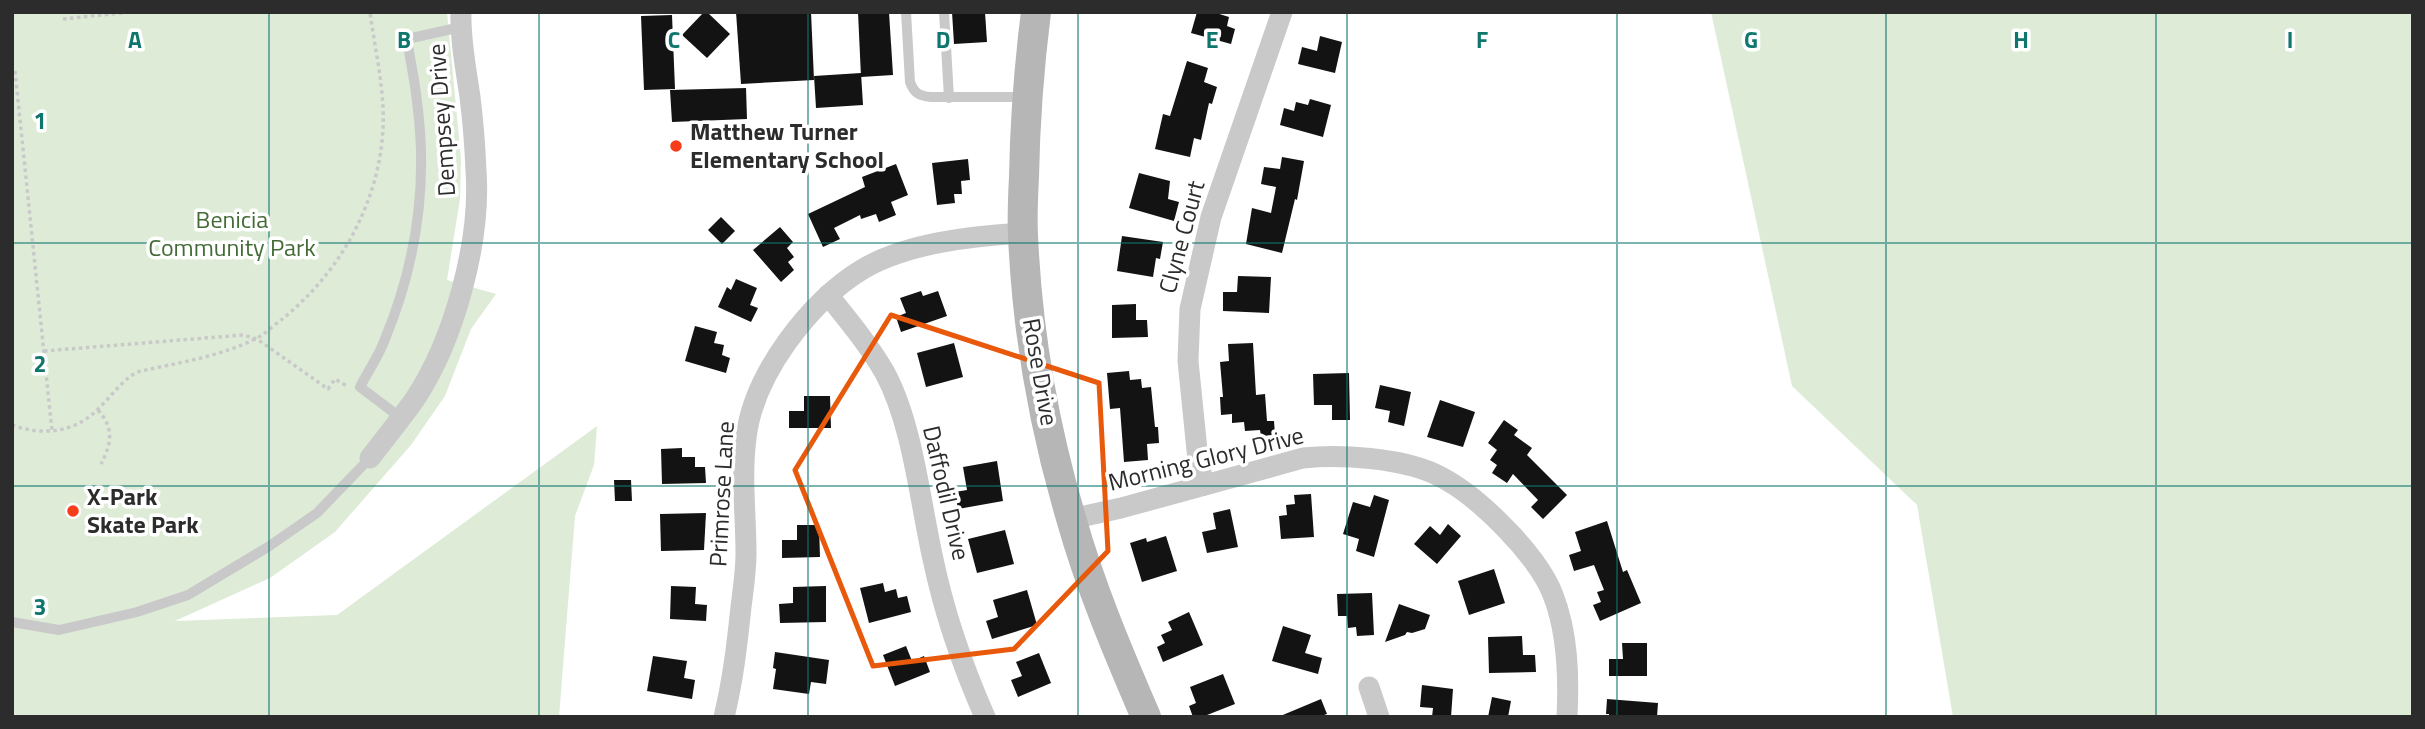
<svg xmlns="http://www.w3.org/2000/svg" width="2425" height="729" viewBox="0 0 2425 729" font-family="'Titillium Web',sans-serif">
	<style>
		.green { fill: #deecd7 }
		.building { fill: #131313 }
		.lines { fill: none; stroke-linecap: round; stroke-linejoin: round }
		.path { stroke: #c9c9c9; stroke-width: 3.5; stroke-dasharray: 3.5 3.5; stroke-linecap: butt }
		.service { stroke: #c9c9c9; stroke-width: 10 }
		.minor { stroke: #c9c9c9; stroke-width: 21 }
		.secondary { stroke: #b6b6b6; stroke-width: 30 }
		.marked { fill: none; stroke: #e8590c; stroke-width: 5; stroke-linejoin: round }
		.grid { fill: none; stroke: #0f766e; stroke-width: 2; stroke-opacity: 0.55 }
		.poi-dot { fill: #f63d1b; stroke: #fff; stroke-width: 2.5 }
		.labels { text-anchor: middle; stroke-width: 7; stroke-linejoin: round; paint-order: stroke }
		.street-label { font-size: 24px; fill: #2c2c2c; stroke: #fff }
		.poi-label { font-size: 24px; font-weight: bold; fill: #2c2c2c; stroke: #fff; text-anchor: start }
		.park-label { font-size: 24px; fill: #436b36; stroke: #fff }
		.grid-label { font-size: 23px; text-anchor: middle; font-weight: bold; fill: #0f766e; stroke: #fff; stroke-width: 7; stroke-linejoin: round; paint-order: stroke }
	</style>
	<rect width="100%" height="100%" fill="#fff"/>
	<!-- green -->
	<g class="green">
		<polygon points="12,12 447,12 461,159 460,199 447,280 496,294 471,329 445,396 411,445 335,532 270,578 175,621 337,615 597,426 594,465 575,516 559,717 12,717"/>
		<polygon points="1711,12 2413,12 2413,717 1953,717 1917,505 1792,386"/>
	</g>
	<!-- building -->
	<g class="building">
		<polygon points="704,12 707,12 730,34 707,58 682,35"/>
		<polygon points="736,12 811,12 814,80 741,84"/>
		<polygon points="858,12 889,12 893,75 861,77"/>
		<polygon points="952,12 985,12 987,42 954,44"/>
		<polygon points="1197,12 1213,12 1229,17 1227,26 1235,29 1231,44 1191,33"/>
		<polygon points="672,15 675,89 644,90 641,16"/>
		<polygon points="1320,36 1342,42 1335,73 1298,64 1302,47 1317,51"/>
		<polygon points="1187,61 1208,68 1204,82 1217,87 1212,104 1209,103 1201,140 1194,138 1190,157 1155,149 1163,114 1170,116"/>
		<polygon points="861,73 863,105 816,108 814,76"/>
		<polygon points="746,88 747,119 672,122 670,90"/>
		<polygon points="1310,99 1331,105 1323,137 1280,125 1284,108 1294,111 1296,102 1308,105"/>
		<polygon points="1282,157 1304,161 1297,200 1295,199 1282,253 1246,244 1252,208 1271,213 1276,187 1261,184 1264,167 1280,169"/>
		<polygon points="968,159 970,180 961,181 962,194 954,194 955,203 937,205 932,163"/>
		<polygon points="896,164 908,195 891,202 896,215 879,222 876,214 861,219 860,215 834,228 840,239 823,247 808,214 865,187 862,177"/>
		<polygon points="1139,173 1170,181 1168,199 1179,202 1174,221 1129,208"/>
		<polygon points="721,217 735,231 722,244 708,230"/>
		<polygon points="780,227 793,242 787,248 794,257 788,262 794,270 781,282 753,250"/>
		<polygon points="1122,236 1163,242 1160,259 1156,258 1153,277 1117,271"/>
		<polygon points="1238,276 1271,277 1269,313 1223,311 1223,292 1237,292"/>
		<polygon points="736,279 757,288 750,305 758,308 751,322 718,307 727,287 731,290"/>
		<polygon points="921,291 923,296 938,291 947,316 901,332 896,317 906,313 900,298"/>
		<polygon points="1136,304 1136,320 1147,320 1148,337 1112,338 1112,305"/>
		<polygon points="695,326 717,332 714,343 724,345 722,355 730,358 726,373 685,361"/>
		<polygon points="954,343 963,377 926,387 917,353"/>
		<polygon points="1253,343 1256,395 1265,394 1267,421 1274,421 1275,435 1261,436 1260,430 1245,431 1244,422 1232,423 1232,414 1221,415 1220,397 1223,397 1220,362 1229,361 1228,344"/>
		<polygon points="1129,371 1130,380 1141,379 1142,388 1151,387 1155,427 1158,427 1159,443 1147,444 1148,460 1124,462 1120,408 1110,409 1107,373"/>
		<polygon points="1349,373 1350,420 1332,420 1332,405 1314,405 1313,374"/>
		<polygon points="1380,385 1411,392 1404,426 1388,422 1390,411 1375,408"/>
		<polygon points="804,396 830,396 831,428 789,428 789,411 804,411"/>
		<polygon points="1440,400 1475,412 1463,447 1427,437"/>
		<polygon points="1504,420 1518,430 1514,435 1532,448 1527,455 1567,495 1543,519 1531,507 1538,500 1513,474 1507,483 1492,473 1497,465 1490,460 1497,450 1488,443"/>
		<polygon points="682,448 682,457 695,457 695,467 705,467 706,483 662,484 661,449"/>
		<polygon points="997,461 1003,501 958,509 955,492 967,490 963,467"/>
		<polygon points="614,480 631,480 632,501 615,501"/>
		<polygon points="1311,494 1314,537 1281,539 1279,516 1287,515 1286,505 1295,504 1294,495"/>
		<polygon points="1374,495 1389,500 1374,557 1356,551 1359,539 1343,534 1353,502 1370,507"/>
		<polygon points="1230,509 1238,547 1207,553 1202,532 1216,529 1213,513"/>
		<polygon points="706,513 704,550 661,551 660,514"/>
		<polygon points="1607,521 1623,572 1627,570 1641,603 1600,621 1593,605 1601,602 1597,592 1604,590 1594,565 1574,571 1569,555 1581,551 1575,532"/>
		<polygon points="1448,524 1461,536 1437,564 1414,544 1430,526 1440,535"/>
		<polygon points="797,525 819,525 820,557 782,558 782,540 797,540"/>
		<polygon points="1005,530 1014,564 977,573 968,539"/>
		<polygon points="1166,536 1177,571 1142,582 1130,543 1146,538 1147,542"/>
		<polygon points="1494,569 1505,603 1469,615 1458,581"/>
		<polygon points="883,583 885,592 896,589 898,598 907,596 911,612 869,623 860,588"/>
		<polygon points="671,586 696,587 695,604 707,605 706,621 670,619"/>
		<polygon points="826,586 826,622 780,623 779,604 793,603 793,587"/>
		<polygon points="1027,590 1037,625 992,639 986,621 998,617 993,600"/>
		<polygon points="1372,593 1374,635 1357,636 1356,627 1348,628 1347,616 1338,616 1337,594"/>
		<polygon points="1399,604 1430,615 1425,629 1412,633 1407,632 1405,635 1385,642"/>
		<polygon points="1189,612 1203,645 1163,662 1157,647 1165,643 1161,635 1172,630 1168,622"/>
		<polygon points="1283,626 1311,635 1305,653 1322,658 1318,674 1272,661"/>
		<polygon points="1522,636 1523,655 1535,655 1536,672 1489,673 1488,637"/>
		<polygon points="1622,643 1647,643 1647,676 1609,676 1609,659 1623,659"/>
		<polygon points="906,646 912,661 924,656 930,672 895,686 883,655"/>
		<polygon points="775,652 829,660 826,684 811,682 809,694 773,689 776,669 773,668"/>
		<polygon points="1039,653 1051,683 1018,697 1011,680 1022,676 1016,662"/>
		<polygon points="653,656 687,661 684,678 695,680 692,699 647,691"/>
		<polygon points="1223,674 1235,704 1202,717 1193,717 1189,706 1196,703 1190,687"/>
		<polygon points="1422,685 1453,689 1451,717 1432,717 1433,708 1420,707"/>
		<polygon points="1492,697 1511,701 1508,717 1488,717"/>
		<polygon points="1321,699 1327,714 1318,717 1278,717"/>
		<polygon points="1607,699 1658,703 1657,717 1609,717 1609,714 1606,714"/>
	</g>
	<g class="lines">
		<!-- path -->
		<g class="path">
			<polyline points="63,19 131,12"/>
			<polyline points="15,71 52,431"/>
			<polyline points="44,351 243,335 257,339 328,389 335,379 347,386"/>
			<path d="M 98,410 C 114,428 112,443 101,464"/>
			<path d="M 12,425 C 42,436 75,433 98,409 C 112,396 120,382 137,372 C 176,363 219,357 255,339 C 264,335 273,326 281,320 C 339,274 379,204 383,129 C 385,90 375,50 370,12"/>
		</g>
		<!-- service -->
		<g class="service">
			<path d="M 906,12 L 910,82 C 914,93 919,96 931,97 L 1025,97"/>
			<polyline points="944,12 949,98"/>
			<path d="M 401,418 L 360,387 C 368,371 379,356 385,339 C 416,264 428,183 417,102 C 415,81 410,60 407,39 L 461,27"/>
			<polyline points="12,622 59,630 137,612 188,595 268,547 317,513 370,458"/>
		</g>
		<!-- minor -->
		<g class="minor">
			<path d="M 828,295 C 848,320 869,345 885,373 C 913,425 920,502 933,559 C 944,612 963,667 985,717"/>
			<path d="M 370,458 C 385,438 401,419 415,399 C 454,340 481,242 476,171 C 475,146 473,121 470,97 C 466,69 460,40 461,12"/>
			<polyline points="1204,485 1198,460 1188,361 1190,309 1211,217 1282,12"/>
			<path d="M 1071,519 L 1121,508 L 1303,458 C 1341,454 1400,458 1435,474 C 1463,487 1486,508 1507,530 C 1523,546 1545,573 1553,595 C 1568,633 1569,677 1567,717"/>
			<polyline points="1369,687 1379,717"/>
			<path d="M 724,717 C 733,680 737,645 741,607 C 743,590 746,572 746,554 C 746,515 741,477 746,438 C 750,403 767,370 787,342 C 808,313 833,287 863,269 C 907,243 973,236 1022,233"/>
		</g>
		<!-- secondary -->
		<path class="secondary" d="M 1036,12 C 1029,67 1025,122 1024,177 C 1023,196 1022,216 1023,235 C 1027,330 1044,427 1071,518 C 1090,586 1118,652 1146,717"/>
	</g>
	<!-- marked area -->
	<path class="marked" d="M 891,315 L 1099,383 L 1108,551 L 1014,649 L 873,666 L 795,470 Z"/>
	<!-- grid -->
	<path class="grid" d="M 269,12 L 269,717M 539,12 L 539,717M 808,12 L 808,717M 1078,12 L 1078,717M 1347,12 L 1347,717M 1617,12 L 1617,717M 1886,12 L 1886,717M 2156,12 L 2156,717M 12,243 L 2413,243M 12,486 L 2413,486"/>
	<!-- markers -->
	<g class="poi-dot">
		<circle cx="676" cy="146" r="7"/>
		<circle cx="73" cy="511" r="7"/>
	</g>
	<g class="labels">
		<!-- street labels -->
		<g class="street-label">
			<text transform="translate(442 120) rotate(-94)" y="8">Dempsey Drive</text>
			<text transform="translate(1182 237) rotate(-75)" y="8">Clyne Court</text>
			<text transform="translate(1040 372) rotate(80)" y="8">Rose Drive</text>
			<text transform="translate(1206 459) rotate(-14)" y="8">Morning Glory Drive</text>
			<text transform="translate(946 493) rotate(77)" y="8">Daffodil Drive</text>
			<text transform="translate(722 494) rotate(-87)" y="8">Primrose Lane</text>
		</g>
		<!-- poi labels -->
		<g class="poi-label">
			<text x="690" y="140">Matthew Turner<tspan x="690" dy="28">Elementary School</tspan></text>
			<text x="87" y="505">X-Park<tspan x="87" dy="28">Skate Park</tspan></text>
		</g>
		<!-- park labels -->
		<g class="park-label">
			<text x="232" y="228">Benicia<tspan x="232" dy="28">Community Park</tspan></text>
		</g>
	</g>
	<g class="grid-label">
		<text x="135" y="48">A</text>
		<text x="404" y="48">B</text>
		<text x="674" y="48">C</text>
		<text x="943" y="48">D</text>
		<text x="1212" y="48">E</text>
		<text x="1482" y="48">F</text>
		<text x="1751" y="48">G</text>
		<text x="2021" y="48">H</text>
		<text x="2290" y="48">I</text>
		<text x="40" y="129">1</text>
		<text x="40" y="372">2</text>
		<text x="40" y="615">3</text>
	</g>
	<!-- border -->
	<rect width="2425" height="729" fill="none" stroke="#2c2c2c" stroke-width="28"/>
</svg>
